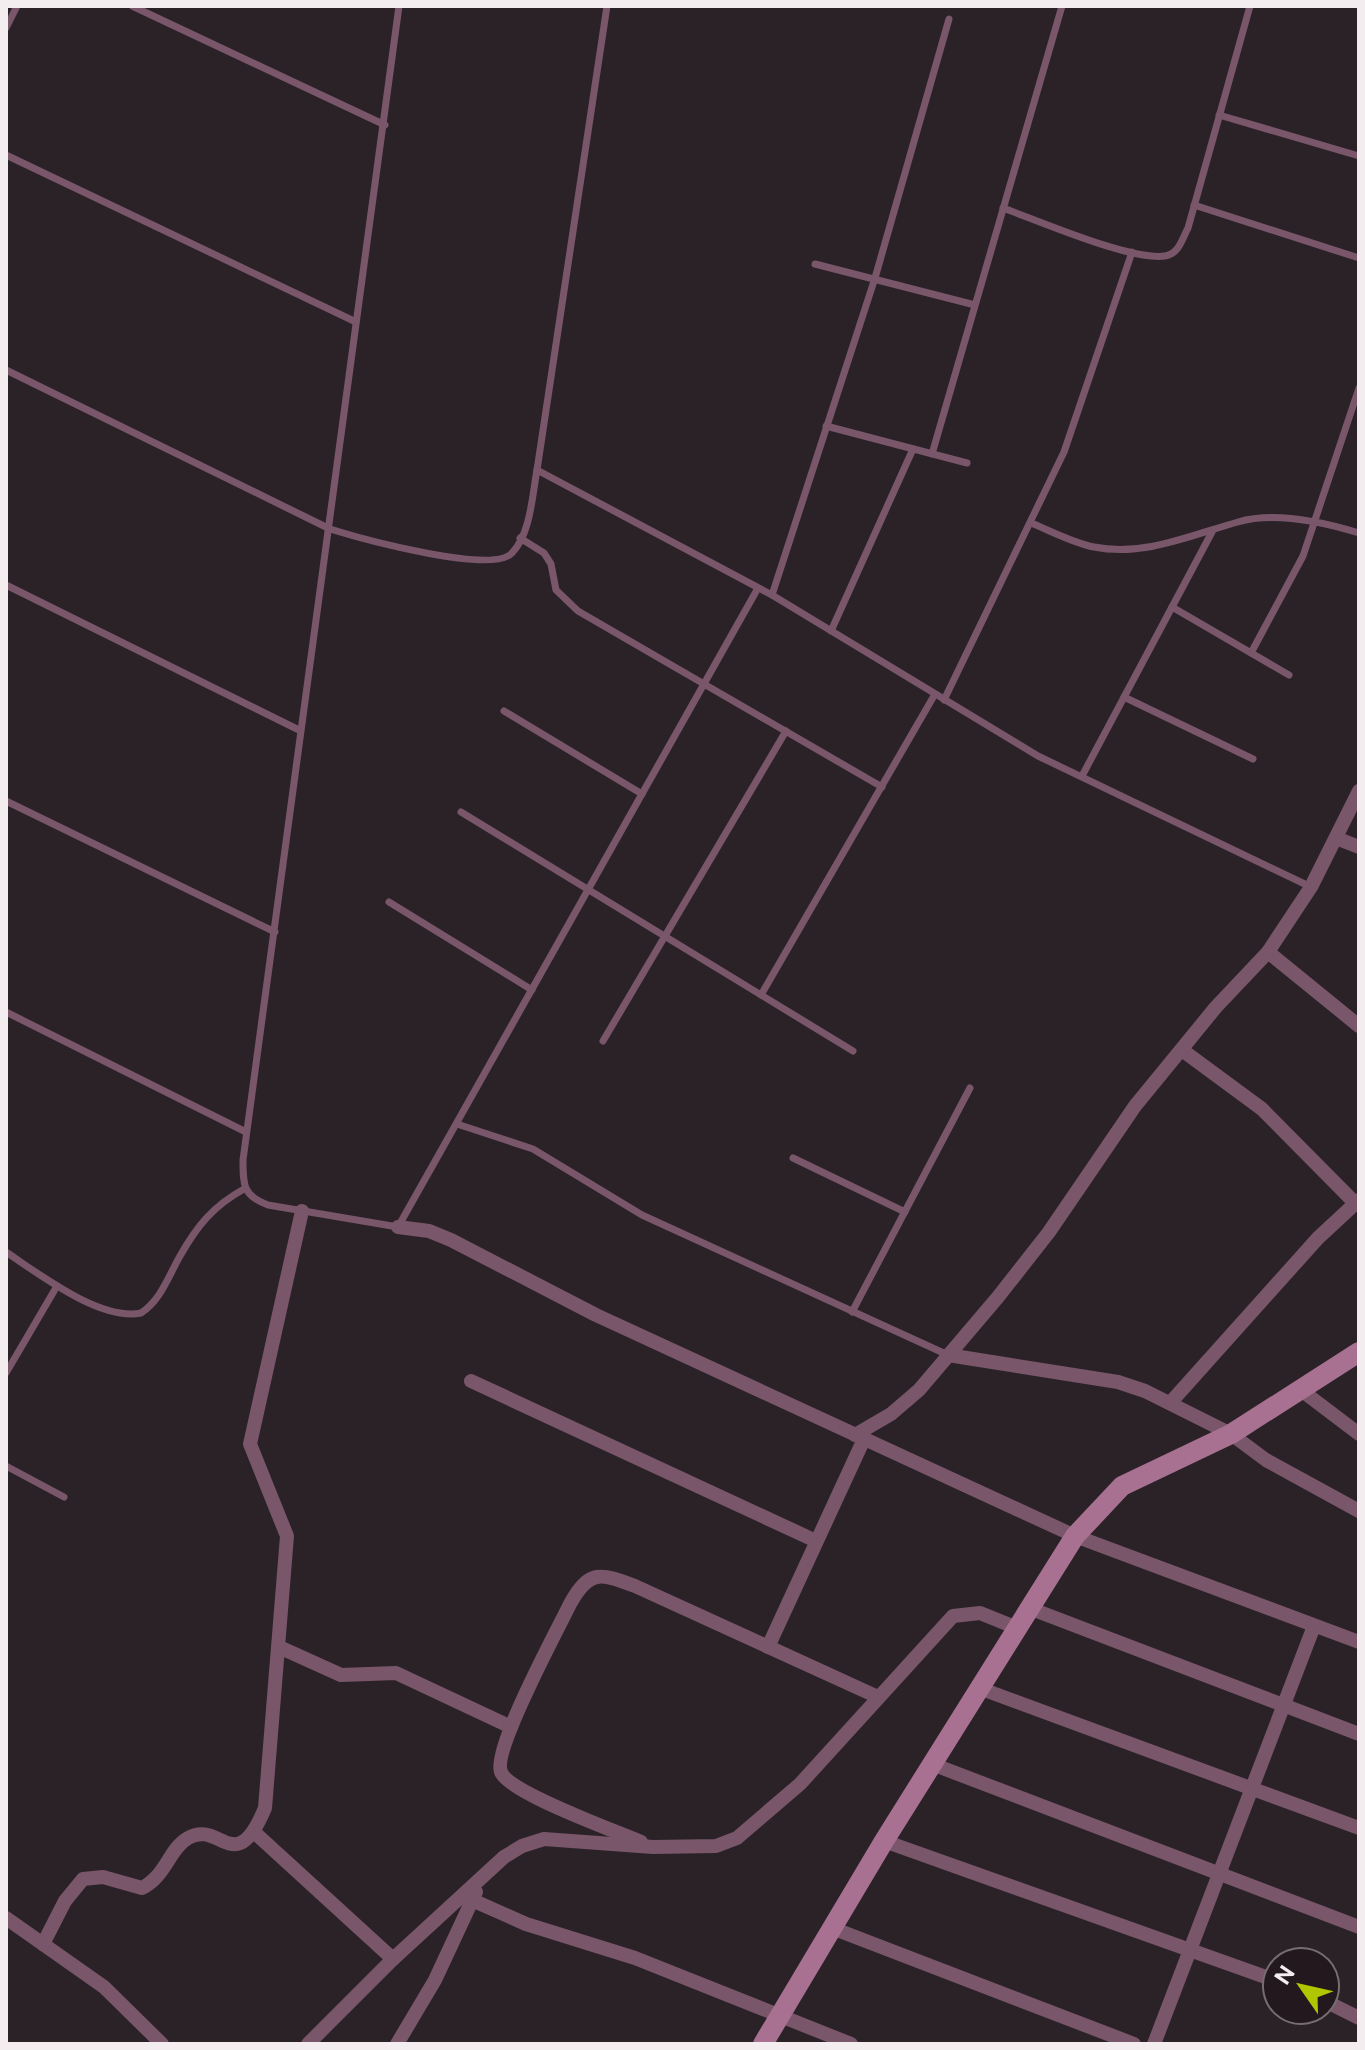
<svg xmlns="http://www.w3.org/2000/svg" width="1365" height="2050" viewBox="0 0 1365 2050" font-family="'Public Sans',sans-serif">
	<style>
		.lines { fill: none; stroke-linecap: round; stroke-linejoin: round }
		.lane { stroke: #79566a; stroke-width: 7 }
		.street { stroke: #79566a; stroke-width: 14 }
		.secondary { stroke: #a87191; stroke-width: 20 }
	</style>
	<rect width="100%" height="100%" fill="#2b2227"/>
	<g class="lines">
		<!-- lane -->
		<g class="lane">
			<polyline points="132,6 385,125"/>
			<path d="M 399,6 L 243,1160 C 243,1185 243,1196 268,1205 L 398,1227 L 758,588"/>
			<polyline points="6,28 17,6"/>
			<polyline points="1219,115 1359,156"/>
			<polyline points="6,155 356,322"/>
			<polyline points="1194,205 1359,258"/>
			<path d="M 1003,208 C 1039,221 1131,261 1165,256 C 1179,254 1182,239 1188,228 L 1250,6"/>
			<polyline points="815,264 975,305"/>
			<path d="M 6,370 L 330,529 C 359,538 492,575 512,553 C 531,533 532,496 537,470 L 607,6"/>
			<polyline points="826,426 967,463"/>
			<polyline points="932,454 1062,6"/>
			<polyline points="537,470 772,595 1038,756 1311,887"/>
			<path d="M 1031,523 C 1051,531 1073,543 1094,547 C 1144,557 1191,535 1238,522 C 1275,511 1323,522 1359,533"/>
			<polyline points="520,538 544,553 551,564 556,590 578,611 882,787"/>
			<polyline points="6,585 299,730"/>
			<polyline points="772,595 875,278 949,19"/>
			<polyline points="1172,607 1289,675"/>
			<polyline points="831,631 913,449"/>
			<polyline points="1251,653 1303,556 1359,388"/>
			<polyline points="1124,697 1253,759"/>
			<polyline points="944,700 1064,452 1132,252"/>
			<polyline points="504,711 642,794"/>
			<polyline points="1082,776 1212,532"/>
			<polyline points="6,801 275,932"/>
			<polyline points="461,812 853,1051"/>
			<polyline points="389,902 532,990"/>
			<polyline points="761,995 935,694"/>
			<polyline points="6,1012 246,1132"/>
			<polyline points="603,1041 786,731"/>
			<polyline points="457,1124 533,1149 642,1215 948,1355"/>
			<polyline points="793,1158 905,1212"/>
			<path d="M 6,1252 C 39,1274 100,1321 141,1313 C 161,1300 168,1277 180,1256 C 197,1226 213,1206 244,1189"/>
			<polyline points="852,1312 970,1088"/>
			<polyline points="6,1373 57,1286"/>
			<polyline points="6,1466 64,1497"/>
		</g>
		<!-- street -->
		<g class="street">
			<polyline points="1336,838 1359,847"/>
			<polyline points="1268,952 1359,1026"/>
			<polyline points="1182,1050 1262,1109 1355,1203"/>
			<polyline points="398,1227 429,1231 451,1240 596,1315 1075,1536 1359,1642"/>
			<polyline points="948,1355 1118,1382 1145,1391 1231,1434 1266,1460 1359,1511"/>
			<polyline points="471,1381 816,1541"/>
			<polyline points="1301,1390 1359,1434"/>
			<polyline points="1171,1402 1318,1238 1359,1200"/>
			<polyline points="855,1435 891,1414 919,1390 998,1297 1049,1232 1135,1106 1216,1007 1268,952 1311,887 1359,791"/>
			<polyline points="1029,1608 1359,1734"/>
			<polyline points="279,1647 341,1675 396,1673 511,1727"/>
			<polyline points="768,1647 864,1439"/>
			<polyline points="979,1688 1359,1828"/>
			<polyline points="932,1764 1359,1927"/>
			<polyline points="255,1833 393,1959"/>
			<polyline points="884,1841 1277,1981"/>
			<path d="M 641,1842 C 616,1831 509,1793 501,1772 C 492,1750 557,1631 570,1604 C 589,1569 601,1573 635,1586 L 878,1697"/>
			<polyline points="472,1900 526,1924 635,1958 851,2044"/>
			<polyline points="6,1918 104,1987 162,2044"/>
			<polyline points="832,1928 1134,2044"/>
			<path d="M 43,1944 L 65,1901 L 83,1879 L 103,1877 L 142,1888 C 166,1876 169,1849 188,1838 C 220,1819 235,1880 265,1808 L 287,1536 L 250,1444 L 302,1211"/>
			<polyline points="1325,2001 1359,2018"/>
			<polyline points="308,2044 393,1959 504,1857 522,1846 544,1839 653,1847 716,1846 737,1838 800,1784 953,1616 980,1613 1017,1628"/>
			<polyline points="397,2044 435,1980 476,1892"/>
			<polyline points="1154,2044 1314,1626"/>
		</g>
		<!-- secondary -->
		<polyline class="secondary" points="763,2044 884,1841 1075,1536 1122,1486 1231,1434 1359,1352"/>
	</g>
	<!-- border -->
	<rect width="1365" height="2050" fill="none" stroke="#f3edf0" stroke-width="16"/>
	<!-- north arrow -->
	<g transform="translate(1301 1986) rotate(304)"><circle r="38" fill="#22181d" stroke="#766d71" stroke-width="2"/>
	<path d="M0-6L14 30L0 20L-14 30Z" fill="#b1c500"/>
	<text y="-12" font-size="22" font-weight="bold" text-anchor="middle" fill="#f3edf0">N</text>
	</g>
</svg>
